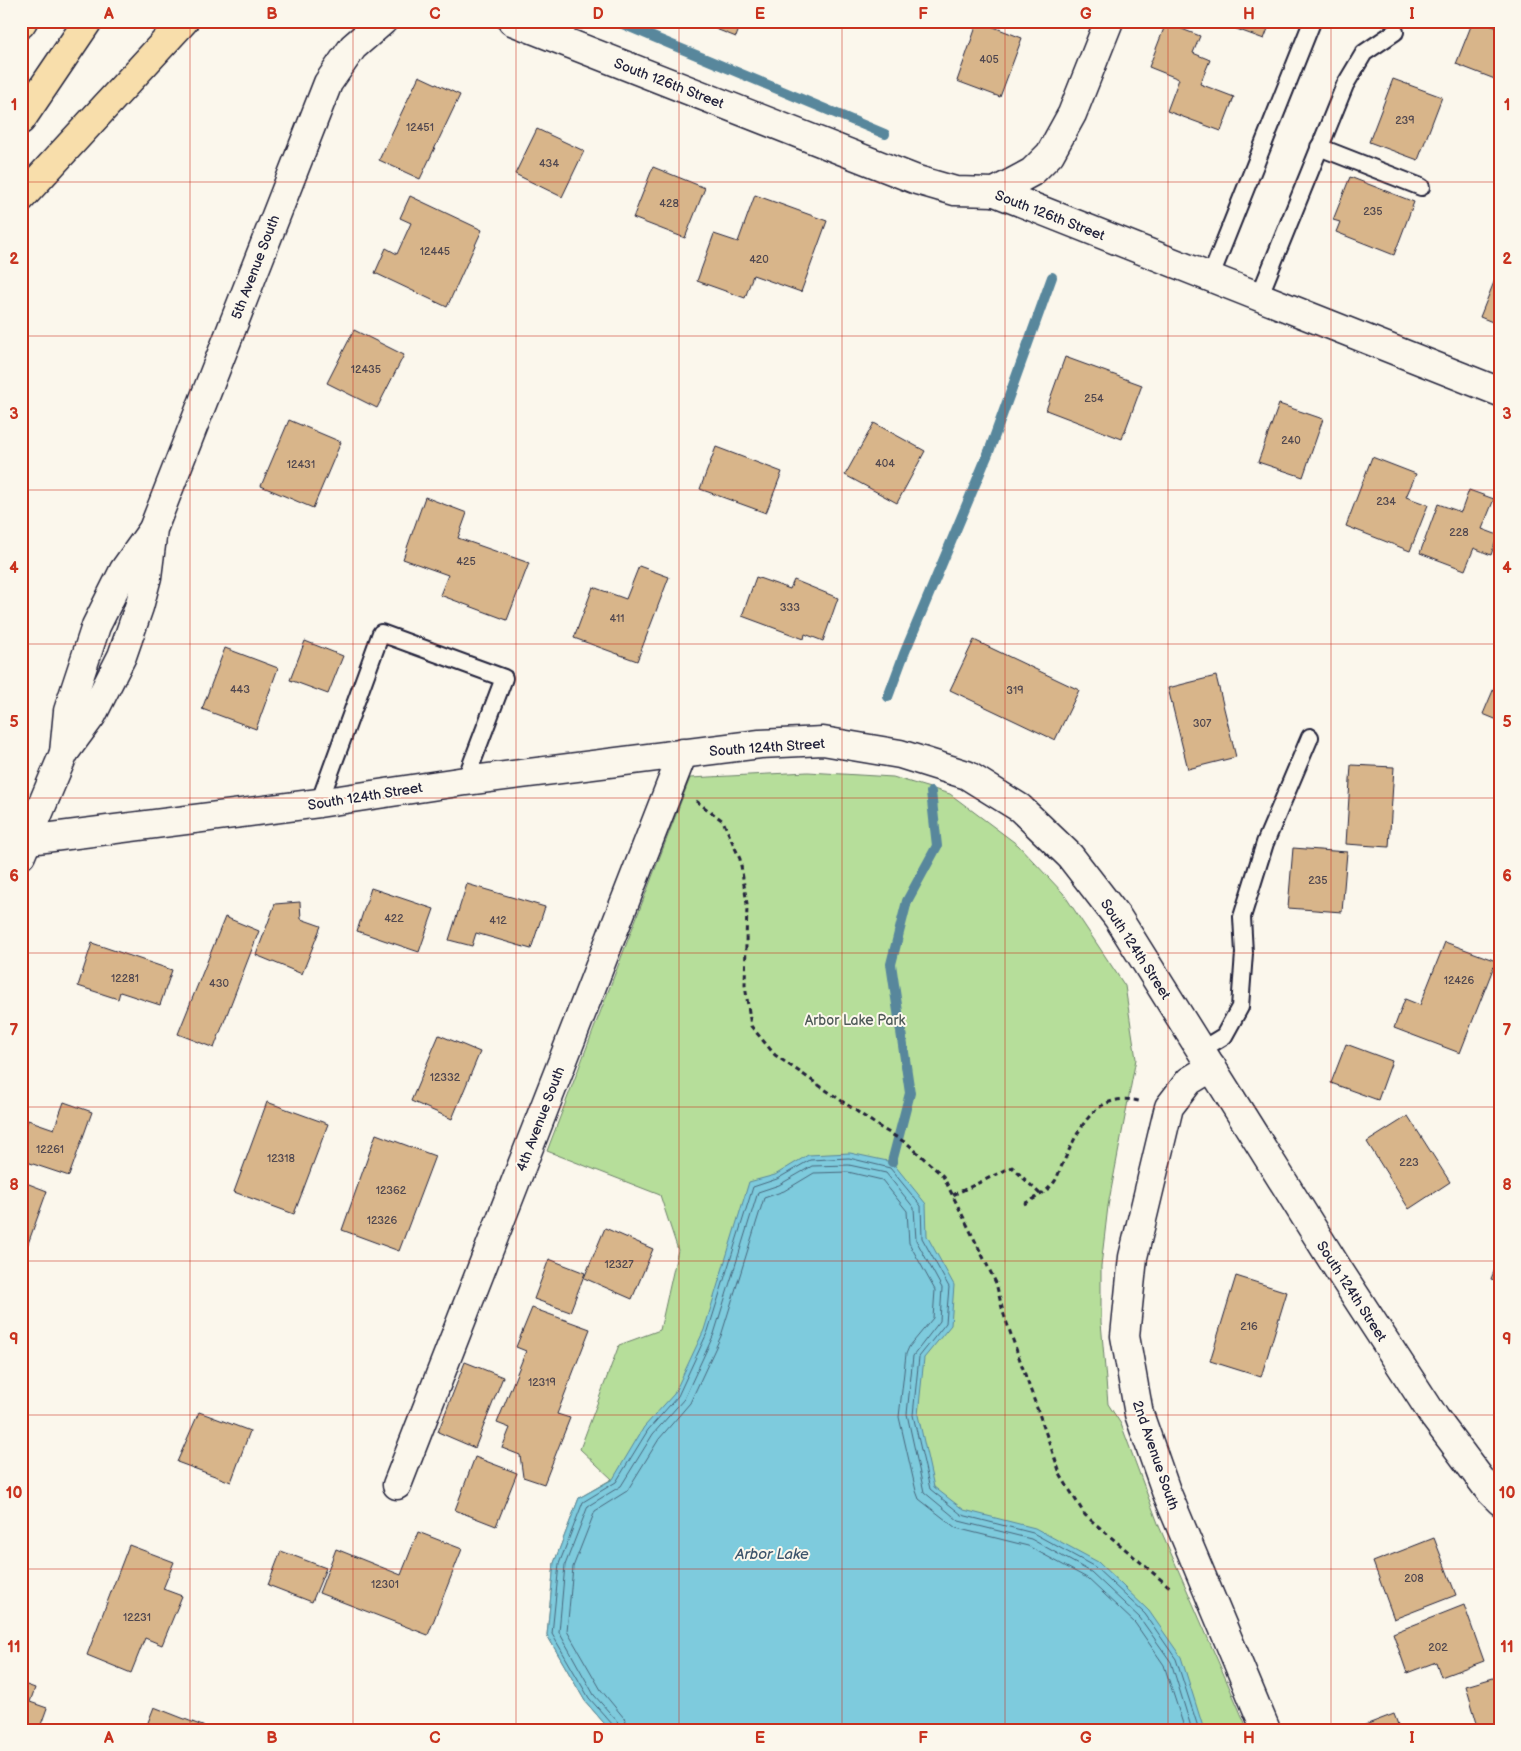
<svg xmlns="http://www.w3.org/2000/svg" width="1521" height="1751" viewBox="0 0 1521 1751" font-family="'Balsamiq Sans',sans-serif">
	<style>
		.green { fill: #b6de9a; stroke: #6c806a }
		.water { fill: #7ecbdd; stroke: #59879c }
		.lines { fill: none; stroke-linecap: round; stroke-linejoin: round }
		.shore { stroke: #47667c; stroke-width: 1 }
		.stream { stroke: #59879c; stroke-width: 10 }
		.building { fill: #d8b58a; stroke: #22223b }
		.lane-casing { stroke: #22223b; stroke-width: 20 }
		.street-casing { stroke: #22223b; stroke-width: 31 }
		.secondary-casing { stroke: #22223b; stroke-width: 31 }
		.highway-casing { stroke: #22223b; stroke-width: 31 }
		.path { stroke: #22223b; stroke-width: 3; stroke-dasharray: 5 4; stroke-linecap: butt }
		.lane { stroke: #fbf7ec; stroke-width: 16 }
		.street { stroke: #fbf7ec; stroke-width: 28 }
		.secondary { stroke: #fbf7ec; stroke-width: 28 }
		.highway { stroke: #f8deab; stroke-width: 28 }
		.grid { fill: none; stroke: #c8321e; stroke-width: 1; stroke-opacity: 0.55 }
		.labels { text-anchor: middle; stroke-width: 4; stroke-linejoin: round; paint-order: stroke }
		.number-label { font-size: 11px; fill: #50474f }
		.street-label { font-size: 14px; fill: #22223b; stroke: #fbf7ec }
		.park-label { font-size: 14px; fill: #4e5a58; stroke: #fbf7ec }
		.water-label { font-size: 15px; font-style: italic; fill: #3e556c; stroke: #fbf7ec }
		.neatline { fill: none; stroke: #c8321e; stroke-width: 2 }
		.grid-label { font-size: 16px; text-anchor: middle; font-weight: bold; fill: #c8321e }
	</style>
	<rect width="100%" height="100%" fill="#fbf7ec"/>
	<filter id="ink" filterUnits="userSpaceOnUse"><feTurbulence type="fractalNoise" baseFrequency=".02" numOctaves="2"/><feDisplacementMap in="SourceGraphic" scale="10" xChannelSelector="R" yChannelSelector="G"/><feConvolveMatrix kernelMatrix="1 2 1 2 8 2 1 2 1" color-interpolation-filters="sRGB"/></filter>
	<g filter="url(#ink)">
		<!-- green -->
		<polygon class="green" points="808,772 893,777 950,794 1018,845 1063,893 1125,986 1136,1059 1108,1206 1101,1266 1101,1322 1108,1404 1121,1424 1159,1526 1248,1730 610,1730 585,1701 547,1635 554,1563 579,1498 612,1479 580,1449 619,1345 660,1330 678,1250 660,1195 547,1151 690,778"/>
		<!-- water -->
		<polygon class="water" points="850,1153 892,1162 926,1204 927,1236 954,1285 951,1325 924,1358 918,1415 934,1487 964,1510 1035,1528 1098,1562 1149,1611 1181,1657 1204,1730 610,1730 585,1701 547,1635 554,1563 579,1498 613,1479 644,1427 674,1394 704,1330 749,1182 775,1175 808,1155"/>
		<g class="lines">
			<!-- shore -->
			<g class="shore">
				<polyline points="614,1730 613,1725 589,1698 552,1634 559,1564 583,1502 616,1482 648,1430 678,1396 708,1331 753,1187 777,1179 810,1160 849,1158 890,1168 921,1206 922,1238 949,1287 946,1323 919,1357 913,1415 930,1489 962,1515 1033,1533 1095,1567 1145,1614 1176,1659 1199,1730"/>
				<polyline points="620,1730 617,1721 594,1695 559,1632 565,1565 588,1506 621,1486 653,1434 684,1399 714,1334 758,1192 779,1185 812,1166 849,1165 886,1173 914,1208 916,1240 942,1288 940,1321 913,1356 907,1414 924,1492 959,1521 1031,1539 1091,1572 1140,1618 1171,1662 1192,1730"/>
				<polyline points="628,1730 624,1718 601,1690 567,1631 573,1567 595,1511 627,1491 659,1439 690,1403 721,1336 764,1198 784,1191 814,1173 848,1172 882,1180 907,1211 909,1243 935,1290 933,1318 909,1347 906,1354 899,1417 916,1491 919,1499 956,1528 1028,1546 1087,1578 1135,1623 1164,1665 1185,1730"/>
			</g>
			<!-- stream -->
			<g class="stream">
				<polyline points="615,21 885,134"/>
				<polyline points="888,697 904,654 990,449 1052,277"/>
				<polyline points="892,1162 910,1093 891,964 907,901 937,846 931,792"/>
			</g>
		</g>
		<!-- building -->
		<g class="building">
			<polygon points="696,21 742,21 736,37"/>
			<polygon points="978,21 1022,38 1000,97 957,81"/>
			<polygon points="1221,21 1271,21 1264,39 1220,23"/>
			<polygon points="1473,21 1479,21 1500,29 1500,81 1456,64"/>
			<polygon points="1166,23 1200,36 1193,53 1210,60 1200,84 1234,97 1221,131 1167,111 1179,79 1149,67"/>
			<polygon points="419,76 460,95 420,179 379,160"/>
			<polygon points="1393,79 1442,97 1418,160 1369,142"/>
			<polygon points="537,129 584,151 562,197 515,174"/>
			<polygon points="653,167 705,188 685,238 633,218"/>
			<polygon points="1350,177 1414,202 1394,255 1336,232 1340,222 1333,220"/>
			<polygon points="755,195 827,221 801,292 753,275 745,298 697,281 714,234 738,242"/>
			<polygon points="410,196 482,230 447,307 375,273 386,248 397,254 411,223 400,218"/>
			<polygon points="1500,267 1500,325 1480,317"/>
			<polygon points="354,330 404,355 377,408 327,383"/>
			<polygon points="1065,357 1142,385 1122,439 1046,410"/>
			<polygon points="1279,404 1323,419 1303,477 1258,462"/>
			<polygon points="289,420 341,442 313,508 261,486"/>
			<polygon points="874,423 925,451 897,503 845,475"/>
			<polygon points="716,447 782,472 766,513 700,489"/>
			<polygon points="1372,457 1416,474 1406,497 1428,505 1410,551 1346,526"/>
			<polygon points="1469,490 1494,499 1482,529 1498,535 1491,555 1474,548 1465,570 1420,553 1438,504 1461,512"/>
			<polygon points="425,497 467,513 458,538 529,563 507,620 440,595 448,575 403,559"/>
			<polygon points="639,566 669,577 637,661 574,638 593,587 626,599"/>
			<polygon points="756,577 790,589 794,580 838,598 823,641 805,634 804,639 742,616"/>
			<polygon points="974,640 1079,690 1055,740 950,690"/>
			<polygon points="305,641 343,656 328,694 290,680"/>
			<polygon points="225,648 278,668 256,729 202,709"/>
			<polygon points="1500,674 1500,721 1483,714"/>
			<polygon points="1216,676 1236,757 1188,769 1168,688"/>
			<polygon points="1351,765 1394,767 1389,847 1346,844"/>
			<polygon points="1293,848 1347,852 1342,912 1288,908"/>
			<polygon points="467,884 545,907 531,949 476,933 472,946 449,940"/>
			<polygon points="371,888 434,909 419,952 357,931"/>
			<polygon points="300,902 301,919 321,926 302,974 256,955 275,904"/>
			<polygon points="225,917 259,931 214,1048 178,1034"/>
			<polygon points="1445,942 1496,961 1460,1053 1394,1028 1405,999 1420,1005"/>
			<polygon points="92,943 172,970 160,1005 120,992 118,999 78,986"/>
			<polygon points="439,1035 480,1052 452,1119 411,1101"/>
			<polygon points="1346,1044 1392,1061 1378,1100 1331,1083"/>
			<polygon points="64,1102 92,1112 69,1176 21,1160 21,1138 28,1120 54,1129"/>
			<polygon points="267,1102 328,1124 294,1214 234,1192"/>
			<polygon points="1408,1116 1450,1182 1409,1209 1367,1142"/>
			<polygon points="376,1134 435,1156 399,1251 342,1230"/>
			<polygon points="21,1181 47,1191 21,1263"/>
			<polygon points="605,1228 653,1249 632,1299 584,1278"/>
			<polygon points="1500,1256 1500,1282 1491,1279"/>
			<polygon points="549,1259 585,1273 570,1312 534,1299"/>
			<polygon points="1236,1276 1287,1292 1261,1377 1210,1361"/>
			<polygon points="532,1308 590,1329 557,1414 570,1418 544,1484 523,1477 520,1455 502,1448 510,1428 497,1423 526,1351 516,1347"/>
			<polygon points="465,1362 503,1377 475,1448 438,1432"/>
			<polygon points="199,1412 250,1431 231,1482 177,1462"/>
			<polygon points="475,1457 517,1473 496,1526 455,1510"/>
			<polygon points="418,1532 462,1549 428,1635 319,1593 336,1549 401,1575"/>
			<polygon points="1434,1538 1456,1595 1394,1619 1373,1562"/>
			<polygon points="129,1545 174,1562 163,1589 182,1596 162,1645 145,1638 131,1673 87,1655"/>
			<polygon points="281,1551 326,1568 312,1602 268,1585"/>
			<polygon points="1464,1605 1484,1661 1441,1677 1436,1662 1407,1673 1393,1633"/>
			<polygon points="1500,1676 1500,1730 1479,1730 1466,1686"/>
			<polygon points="21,1683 35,1688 30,1702 47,1708 39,1730 21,1730"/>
			<polygon points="154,1707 205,1727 204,1730 145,1730"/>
			<polygon points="1394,1714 1400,1730 1352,1730"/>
		</g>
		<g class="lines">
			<defs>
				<g id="lane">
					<polyline points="1319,147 1421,187"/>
					<polyline points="1210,278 1312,22"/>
					<polyline points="1259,297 1345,85 1364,53 1395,32"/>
					<polyline points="319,803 381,633 504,678 465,781"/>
					<polyline points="1201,1050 1224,1036 1240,1007 1244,953 1242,917 1265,843 1310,737"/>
				</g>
				<g id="street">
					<polyline points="995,192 1500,392"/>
					<polyline points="21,841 319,803 465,781 760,744 823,741 900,754 967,775 1020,808 1070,856 1118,918 1338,1269 1435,1418 1488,1489 1500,1501"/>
					<polyline points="1212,1067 1189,1081 1169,1107 1133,1257 1125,1336 1139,1414 1166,1491 1266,1730"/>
					<polyline points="397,1485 683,753"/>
				</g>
				<g id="secondary">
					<polyline points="512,21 917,180 955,191 995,192 1032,172 1050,154 1072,114 1109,21"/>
					<polyline points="64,753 68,711 96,626 124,570 151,532"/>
					<polyline points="21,855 64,753 92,715 122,656 139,607 147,577 153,529 328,83 353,47 383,21"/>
				</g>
				<g id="highway">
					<polyline points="21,24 23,21"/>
					<polyline points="21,120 88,21"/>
					<polyline points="21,198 184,21"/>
				</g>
			</defs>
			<!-- lane casing -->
			<use href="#lane" class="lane-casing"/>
			<!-- street casing -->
			<use href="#street" class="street-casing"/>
			<!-- secondary casing -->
			<use href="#secondary" class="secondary-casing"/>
			<!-- highway casing -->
			<use href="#highway" class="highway-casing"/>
			<!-- path -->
			<g class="path">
				<polyline points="696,801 723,821 740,859 747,904 745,985 751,1026 775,1055 881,1128 908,1144 943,1176 996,1283 1003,1312 1061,1476 1085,1515 1172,1589"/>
				<polyline points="953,1195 1012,1167 1041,1195"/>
				<path d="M 1024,1204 C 1036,1198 1047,1192 1055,1181 C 1058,1176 1060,1169 1063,1163 C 1079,1129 1094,1091 1139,1101"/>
			</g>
			<!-- lane -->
			<use href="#lane" class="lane"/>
			<!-- street -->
			<use href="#street" class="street"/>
			<!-- secondary -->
			<use href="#secondary" class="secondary"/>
			<!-- highway -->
			<use href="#highway" class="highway"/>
		</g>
	</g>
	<!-- grid -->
	<path class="grid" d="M 190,21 L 190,1730M 353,21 L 353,1730M 516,21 L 516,1730M 679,21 L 679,1730M 842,21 L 842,1730M 1005,21 L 1005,1730M 1168,21 L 1168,1730M 1331,21 L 1331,1730M 21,182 L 1500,182M 21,336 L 1500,336M 21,490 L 1500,490M 21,644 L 1500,644M 21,798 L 1500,798M 21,953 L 1500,953M 21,1107 L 1500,1107M 21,1261 L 1500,1261M 21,1415 L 1500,1415M 21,1569 L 1500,1569"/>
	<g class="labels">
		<!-- number labels -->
		<g class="number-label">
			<text x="989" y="63">405</text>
			<text x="1405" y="124">239</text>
			<text x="420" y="131">12451</text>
			<text x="549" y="167">434</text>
			<text x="669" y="207">428</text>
			<text x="1373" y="215">235</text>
			<text x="435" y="255">12445</text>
			<text x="759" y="263">420</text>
			<text x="366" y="373">12435</text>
			<text x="1094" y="402">254</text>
			<text x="1291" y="444">240</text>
			<text x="885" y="467">404</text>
			<text x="301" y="468">12431</text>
			<text x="1386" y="505">234</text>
			<text x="1459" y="536">228</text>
			<text x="466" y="565">425</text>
			<text x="790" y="611">333</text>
			<text x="617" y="622">411</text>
			<text x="240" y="693">443</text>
			<text x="1015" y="694">319</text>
			<text x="1202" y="727">307</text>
			<text x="1318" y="884">235</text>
			<text x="394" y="922">422</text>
			<text x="498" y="924">412</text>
			<text x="125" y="982">12281</text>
			<text x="1459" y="984">12426</text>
			<text x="219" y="987">430</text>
			<text x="445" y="1081">12332</text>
			<text x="50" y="1153">12261</text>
			<text x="281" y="1162">12318</text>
			<text x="1409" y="1166">223</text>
			<text x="391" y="1194">12362</text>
			<text x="382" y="1224">12326</text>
			<text x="619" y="1268">12327</text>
			<text x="1249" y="1330">216</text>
			<text x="542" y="1386">12319</text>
			<text x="1414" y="1582">208</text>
			<text x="385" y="1588">12301</text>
			<text x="137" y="1621">12231</text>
			<text x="1438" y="1651">202</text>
		</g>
		<!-- street labels -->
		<g class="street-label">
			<text transform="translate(669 83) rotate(21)" y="5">South 126th Street</text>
			<text transform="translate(1050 215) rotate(21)" y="5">South 126th Street</text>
			<text transform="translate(255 267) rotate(-69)" y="5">5th Avenue South</text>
			<text transform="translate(767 747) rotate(-4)" y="5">South 124th Street</text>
			<text transform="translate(365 796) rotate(-9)" y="5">South 124th Street</text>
			<text transform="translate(1136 949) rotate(57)" y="5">South 124th Street</text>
			<text transform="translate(540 1119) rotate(-69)" y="5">4th Avenue South</text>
			<text transform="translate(1352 1291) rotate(57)" y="5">South 124th Street</text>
			<text transform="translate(1156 1455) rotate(71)" y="5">2nd Avenue South</text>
		</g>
		<!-- park labels -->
		<g class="park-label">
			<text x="855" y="1025">Arbor Lake Park</text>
		</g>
		<!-- water labels -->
		<g class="water-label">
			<text x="772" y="1559">Arbor Lake</text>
		</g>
	</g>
	<!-- margin -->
	<rect width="1521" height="1751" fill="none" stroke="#fbf7ec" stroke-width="55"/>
	<rect x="28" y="28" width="1466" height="1696" class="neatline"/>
	<g class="grid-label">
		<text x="109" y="19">A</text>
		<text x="272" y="19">B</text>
		<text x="435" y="19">C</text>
		<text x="598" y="19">D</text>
		<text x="760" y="19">E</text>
		<text x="923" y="19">F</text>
		<text x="1086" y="19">G</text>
		<text x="1249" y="19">H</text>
		<text x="1412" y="19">I</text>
		<text x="14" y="110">1</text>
		<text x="1507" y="110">1</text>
		<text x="14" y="264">2</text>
		<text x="1507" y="264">2</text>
		<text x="14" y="419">3</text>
		<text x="1507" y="419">3</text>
		<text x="14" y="573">4</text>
		<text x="1507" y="573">4</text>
		<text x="14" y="727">5</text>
		<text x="1507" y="727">5</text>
		<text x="14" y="881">6</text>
		<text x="1507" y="881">6</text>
		<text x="14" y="1035">7</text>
		<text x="1507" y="1035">7</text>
		<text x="14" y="1190">8</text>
		<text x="1507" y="1190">8</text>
		<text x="14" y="1344">9</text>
		<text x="1507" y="1344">9</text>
		<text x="14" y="1498">10</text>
		<text x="1507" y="1498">10</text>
		<text x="14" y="1652">11</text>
		<text x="1507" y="1652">11</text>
		<text x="109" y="1743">A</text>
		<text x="272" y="1743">B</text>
		<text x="435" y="1743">C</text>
		<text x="598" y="1743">D</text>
		<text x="760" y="1743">E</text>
		<text x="923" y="1743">F</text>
		<text x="1086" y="1743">G</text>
		<text x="1249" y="1743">H</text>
		<text x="1412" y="1743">I</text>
	</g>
</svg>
